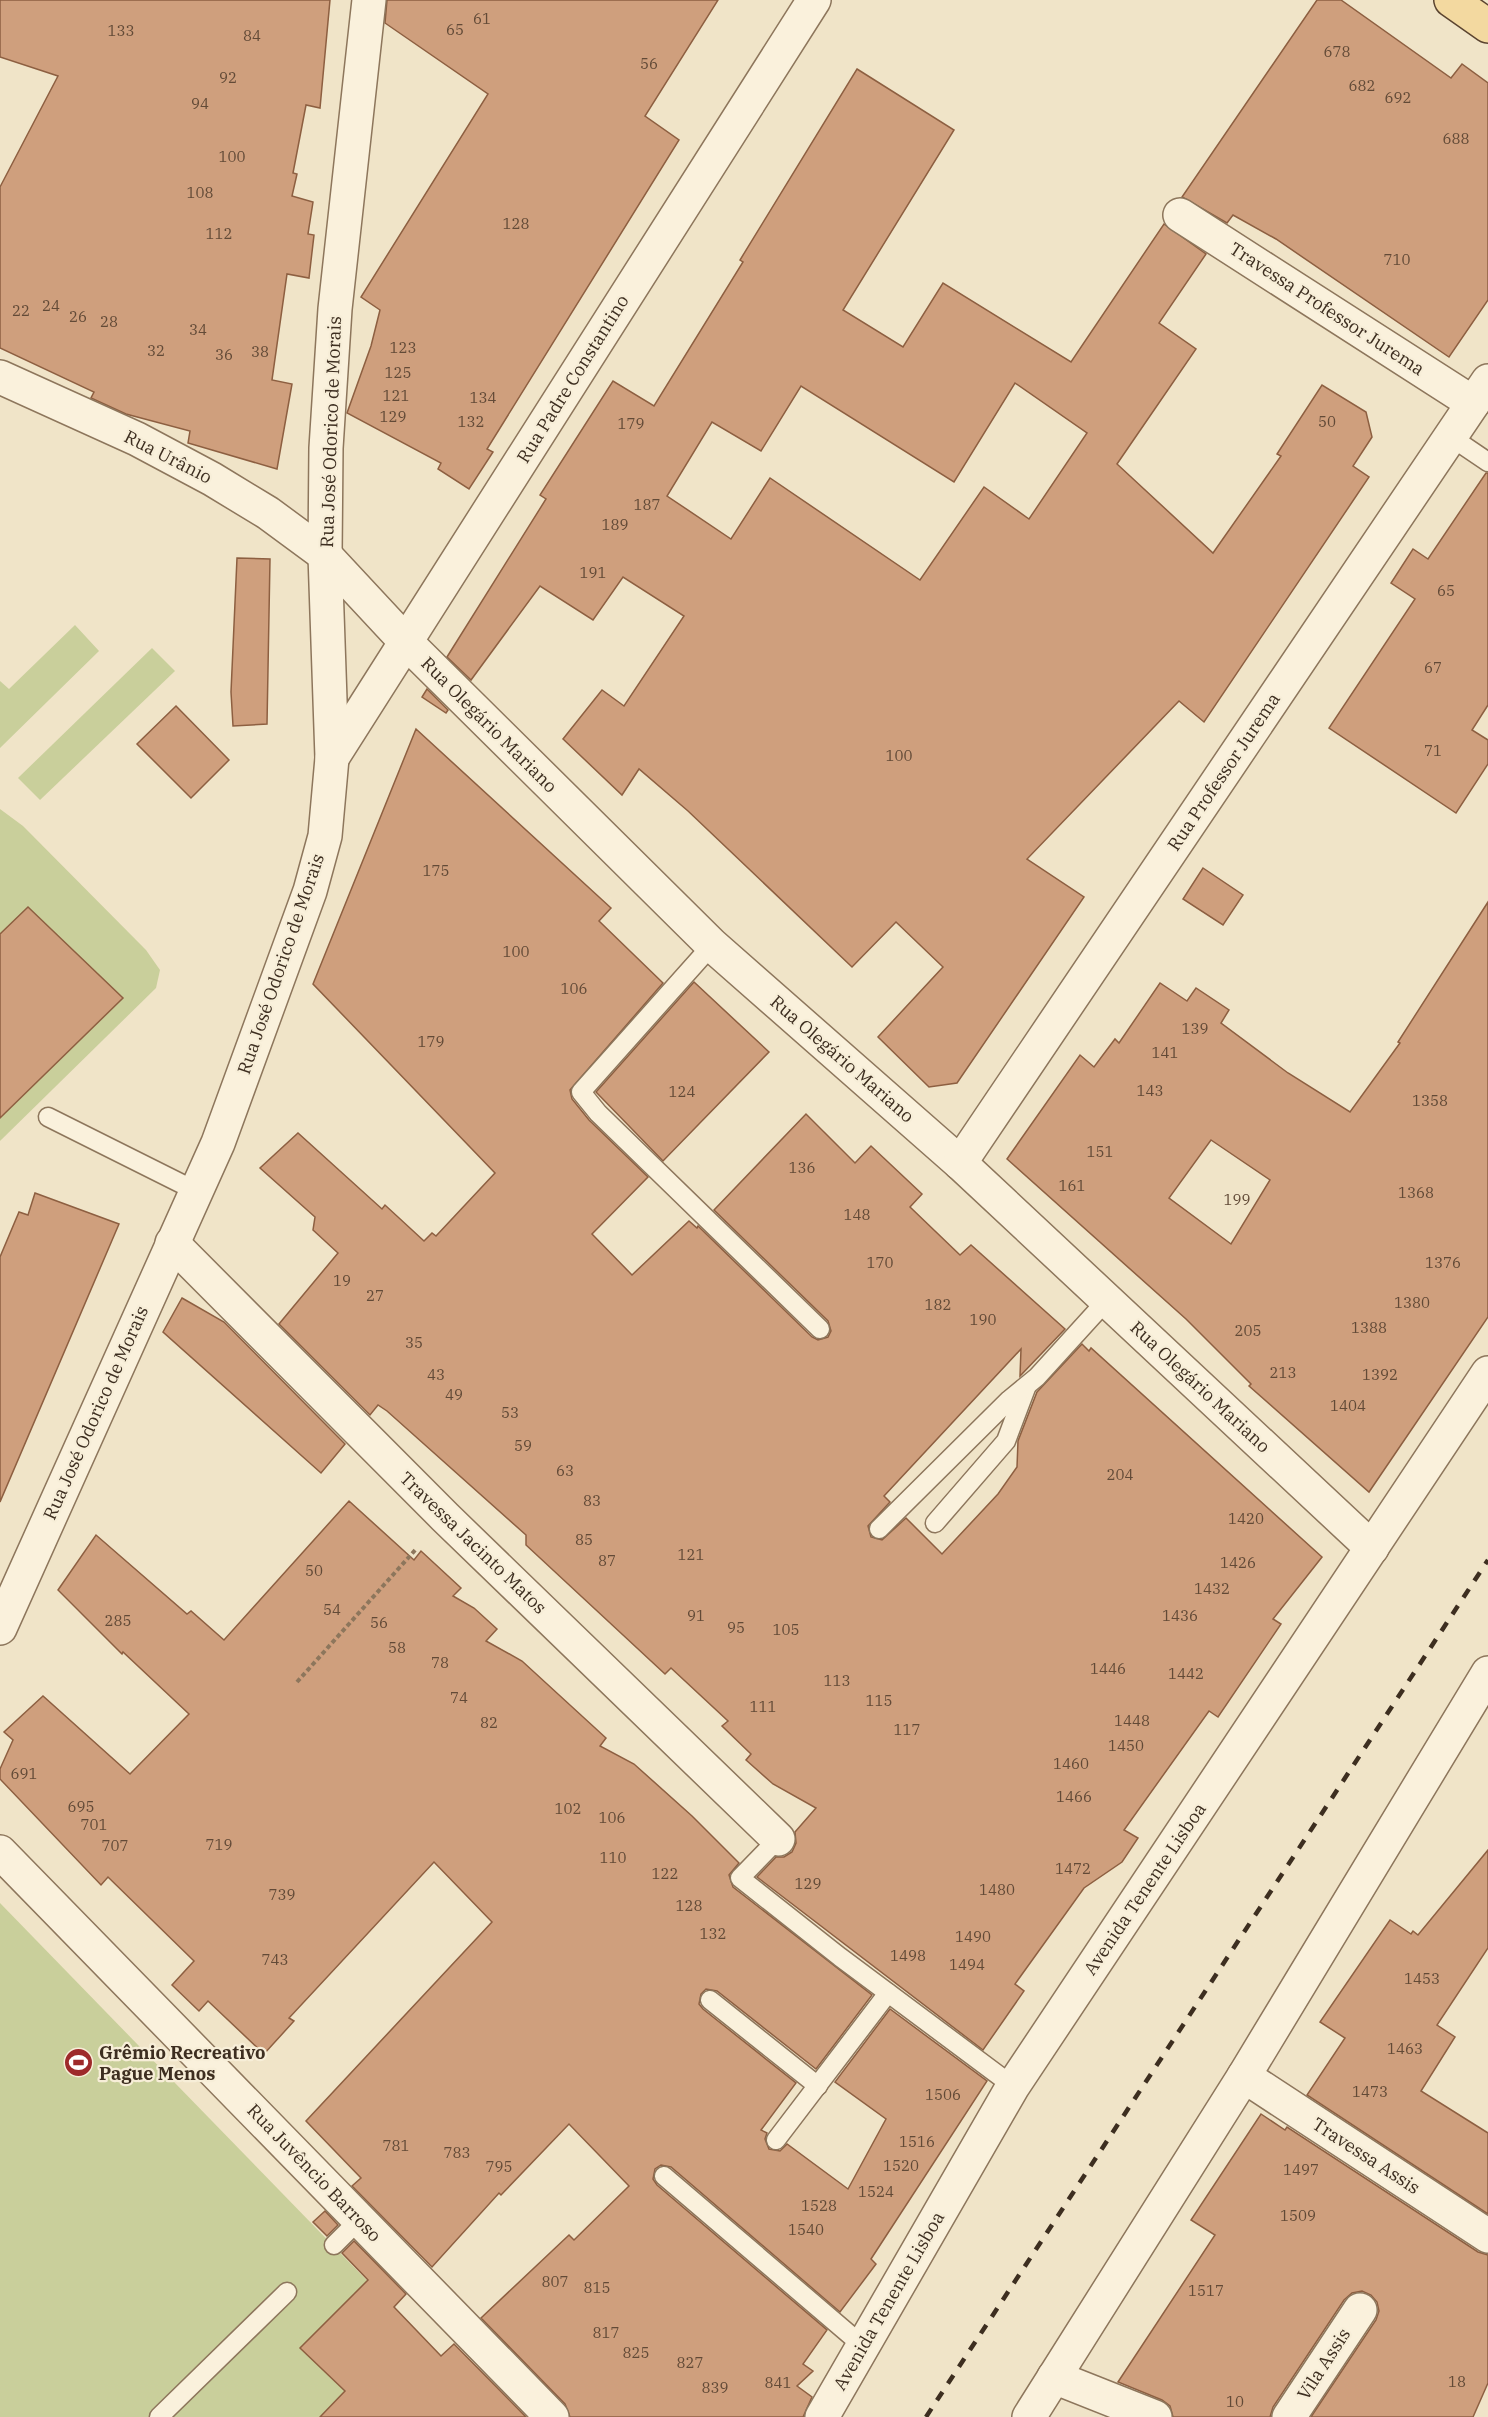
<svg xmlns="http://www.w3.org/2000/svg" width="1488" height="2417" viewBox="0 0 1488 2417" font-family="'IBM Plex Serif',serif">
	<style>
		.green { fill: #c9cf9b }
		.building { fill: #cf9f7d; stroke: #8d5f41; stroke-width: 1.5; fill-rule: evenodd }
		.lines { fill: none; stroke-linecap: round; stroke-linejoin: round }
		.service-casing { stroke: #8d765c; stroke-width: 21 }
		.minor-casing { stroke: #8d765c; stroke-width: 36 }
		.primary-casing { stroke: #5b4430; stroke-width: 36 }
		.path { stroke: #8d765c; stroke-width: 4; stroke-dasharray: 4.5 3; stroke-linecap: butt }
		.service { stroke: #faf1dc; stroke-width: 18 }
		.minor { stroke: #faf1dc; stroke-width: 33 }
		.primary { stroke: #f3d9a0; stroke-width: 33 }
		.rail { stroke: #3d2e20; stroke-width: 4.5; stroke-dasharray: 10 10; stroke-linecap: butt }
		.labels { text-anchor: middle; stroke-width: 4.5; stroke-linejoin: round; paint-order: stroke }
		.number-label { font-size: 15px; fill: #624a37 }
		.street-label { font-size: 18px; fill: #3d2e20; stroke: #f7eed8 }
		.poi-label { font-size: 18px; font-weight: bold; fill: #3d2e20; stroke: #f7eed8; text-anchor: start }
	</style>
	<rect width="100%" height="100%" fill="#f0e4c8"/>
	<!-- green -->
	<g class="green">
		<polygon points="75,625 99,651 0,748 0,681 9,689"/>
		<polygon points="152,648 175,671 40,800 18,778"/>
		<polygon points="0,809 23,826 146,950 160,970 156,988 0,1141"/>
		<polygon points="0,1903 488,2405 476,2417 0,2417"/>
	</g>
	<!-- building -->
	<g class="building">
		<polygon points="0,0 330,0 320,108 306,105 293,173 297,174 292,196 313,202 308,234 314,235 309,278 287,274 272,380 292,384 277,469 188,443 190,431 126,414 91,398 94,392 0,348 0,187 58,76 0,57"/>
		<polygon points="387,0 718,0 645,116 679,140 487,449 493,452 469,489 438,469 441,463 347,413 371,346 380,310 361,297 488,94 385,23"/>
		<polygon points="1317,0 1341,0 1451,78 1462,64 1488,83 1488,300 1449,357 1276,239 1233,215 1227,223 1182,197"/>
		<path d="M 857,69 L 954,130 L 843,310 L 903,347 L 943,283 L 1071,362 L 1164,224 L 1206,254 L 1159,323 L 1196,349 L 1117,464 L 1213,553 L 1281,456 L 1277,454 L 1322,385 L 1366,412 L 1372,437 L 1353,466 L 1369,477 L 1204,722 L 1179,701 L 1027,859 L 1084,897 L 957,1083 L 929,1087 L 878,1037 L 943,967 L 896,922 L 852,967 L 688,811 L 639,769 L 622,795 L 563,739 L 602,690 L 624,706 L 684,616 L 623,577 L 593,620 L 540,586 L 471,680 L 447,657 L 546,499 L 540,495 L 613,381 L 654,406 L 743,262 L 740,260 ZM 1015,383 L 1087,433 L 1029,519 L 984,487 L 920,580 L 770,478 L 731,539 L 667,496 L 712,422 L 761,451 L 801,386 L 954,482 Z"/>
		<polygon points="1486,473 1488,473 1488,705 1472,730 1488,740 1488,764 1456,813 1329,728 1415,599 1391,583 1413,549 1428,559"/>
		<polygon points="237,558 270,559 267,724 233,726 231,692"/>
		<polygon points="427,689 448,710 446,713 422,697"/>
		<polygon points="176,706 229,760 191,798 137,744"/>
		<polygon points="416,729 611,908 599,921 663,983 570,1090 572,1099 589,1120 648,1177 592,1234 632,1275 689,1221 697,1228 698,1226 812,1337 818,1340 828,1337 831,1331 828,1321 714,1210 806,1114 855,1163 871,1146 922,1194 910,1207 960,1255 971,1245 1065,1329 1020,1376 1021,1349 884,1496 890,1502 868,1526 871,1537 882,1540 906,1518 942,1554 998,1494 1017,1467 1018,1441 1037,1392 1082,1344 1089,1351 1091,1348 1322,1557 1273,1619 1281,1624 1218,1717 1209,1711 1124,1830 1138,1838 1122,1862 1084,1888 1015,1984 1024,1991 983,2050 757,1877 776,1857 784,1857 792,1852 796,1843 795,1832 816,1808 773,1784 746,1760 751,1754 722,1726 728,1721 671,1668 665,1674 526,1545 526,1535 387,1411 378,1405 370,1415 279,1324 338,1253 313,1230 315,1217 260,1168 298,1133 382,1209 385,1205 424,1241 432,1233 436,1236 495,1173 313,984"/>
		<polygon points="1203,868 1243,895 1223,925 1183,899"/>
		<path d="M 1488,902 L 1488,1317 L 1369,1492 L 1249,1386 L 1251,1384 L 1186,1319 L 1007,1159 L 1080,1055 L 1094,1067 L 1115,1039 L 1119,1043 L 1160,983 L 1187,1001 L 1196,988 L 1229,1010 L 1221,1023 L 1288,1073 L 1350,1112 L 1400,1043 L 1398,1042 ZM 1211,1140 L 1270,1180 L 1231,1244 L 1169,1198 Z"/>
		<polygon points="28,907 123,998 0,1118 0,934"/>
		<polygon points="694,982 769,1052 663,1161 596,1092"/>
		<polygon points="35,1193 119,1224 0,1502 0,1257 19,1212 28,1215"/>
		<polygon points="182,1298 224,1322 345,1444 321,1473 163,1332"/>
		<polygon points="349,1501 414,1560 421,1551 461,1588 453,1596 474,1608 497,1629 486,1641 522,1661 606,1738 600,1746 634,1764 692,1816 739,1863 729,1875 733,1887 872,1995 816,2069 717,1991 706,1989 701,1994 699,2004 703,2009 796,2083 761,2130 767,2133 765,2139 769,2149 780,2151 787,2144 848,2189 886,2119 835,2082 890,2009 987,2081 871,2259 876,2264 840,2312 671,2167 661,2165 655,2169 653,2179 657,2185 827,2330 803,2364 813,2371 797,2386 812,2397 803,2417 570,2417 565,2404 481,2318 569,2235 574,2240 629,2186 569,2124 501,2195 499,2193 432,2267 352,2186 361,2178 306,2121 492,1922 434,1862 289,2018 294,2021 264,2054 208,2001 199,2011 172,1985 194,1961 108,1877 101,1885 0,1779 0,1769 13,1740 4,1732 43,1696 130,1774 189,1714 123,1652 122,1654 58,1590 96,1535 187,1614 191,1611 224,1640"/>
		<polygon points="1488,1850 1488,1948 1437,2025 1455,2037 1421,2091 1488,2133 1488,2214 1307,2095 1345,2038 1320,2022 1390,1920 1411,1934 1413,1931 1418,1935"/>
		<polygon points="1261,2114 1285,2130 1287,2127 1478,2252 1488,2255 1488,2383 1473,2417 1311,2417 1376,2320 1379,2311 1377,2302 1371,2295 1362,2291 1352,2293 1344,2300 1273,2407 1270,2417 1173,2417 1170,2406 1162,2400 1118,2382 1215,2235 1191,2220"/>
		<polygon points="325,2211 338,2225 327,2236 313,2222"/>
		<polygon points="354,2241 406,2294 394,2307 441,2356 454,2344 526,2417 320,2417 345,2391 300,2348 368,2280 342,2253"/>
	</g>
	<g class="lines">
		<defs>
			<g id="service">
				<polyline points="1451,437 1488,462"/>
				<polyline points="712,945 581,1092 598,1113 820,1329"/>
				<polyline points="48,1117 196,1191"/>
				<polyline points="935,1523 1006,1441 1026,1388"/>
				<polyline points="879,1529 1009,1400 1037,1377 1107,1300"/>
				<polyline points="778,1839 740,1878 840,1957 1013,2086"/>
				<polyline points="710,2000 818,2086"/>
				<polyline points="776,2140 888,1993"/>
				<polyline points="664,2176 863,2346"/>
				<polyline points="334,2245 360,2219"/>
				<polyline points="159,2417 287,2292"/>
			</g>
			<g id="minor">
				<polyline points="1180,215 1473,403"/>
				<polyline points="0,377 137,439 212,479 268,513 325,555 406,642 712,945 960,1163 1372,1548"/>
				<polyline points="332,758 814,0"/>
				<polyline points="960,1163 1488,381"/>
				<polyline points="172,1243 445,1517 778,1839"/>
				<polyline points="0,1628 218,1143 310,891 325,836 332,758 325,555 326,448 335,309 369,0"/>
				<polyline points="0,1852 552,2417"/>
				<polyline points="1244,2076 1488,2236"/>
				<polyline points="1054,2377 1155,2417"/>
				<polyline points="822,2417 1013,2086 1488,1373"/>
				<polyline points="1029,2417 1244,2076 1488,1673"/>
				<polyline points="1289,2417 1360,2310"/>
			</g>
			<polyline id="primary" points="1451,0 1488,26"/>
		</defs>
		<!-- service casing -->
		<use href="#service" class="service-casing"/>
		<!-- minor casing -->
		<use href="#minor" class="minor-casing"/>
		<!-- primary casing -->
		<use href="#primary" class="primary-casing"/>
		<!-- path -->
		<polyline class="path" points="297,1682 417,1548"/>
		<!-- service -->
		<use href="#service" class="service"/>
		<!-- minor -->
		<use href="#minor" class="minor"/>
		<!-- primary -->
		<use href="#primary" class="primary"/>
		<!-- rail -->
		<polyline class="rail" points="926,2417 1488,1560"/>
	</g>
	<!-- icons -->
	<defs>
		<symbol id="stadium-disc" viewBox="-11 -11 22 22"><circle r="9.5" fill="#9e2a2b" stroke="#f7eed8"/><path d="M0-5a6.5 5 0 1 0 0 10a6.5 5 0 1 0 0-10ZM-3.5-1.8h7v3.6h-7Z" fill="#fff"/></symbol>
	</defs>
	<g fill-rule="evenodd">
		<use href="#stadium-disc" x="62" y="2046" width="33" height="33"/>
	</g>
	<g class="labels">
		<!-- number labels -->
		<g class="number-label">
			<text x="482" y="24">61</text>
			<text x="455" y="35">65</text>
			<text x="121" y="36">133</text>
			<text x="252" y="41">84</text>
			<text x="1337" y="57">678</text>
			<text x="649" y="69">56</text>
			<text x="228" y="83">92</text>
			<text x="1362" y="91">682</text>
			<text x="1398" y="103">692</text>
			<text x="200" y="109">94</text>
			<text x="1456" y="144">688</text>
			<text x="232" y="162">100</text>
			<text x="200" y="198">108</text>
			<text x="516" y="229">128</text>
			<text x="219" y="239">112</text>
			<text x="1397" y="265">710</text>
			<text x="51" y="311">24</text>
			<text x="21" y="316">22</text>
			<text x="78" y="322">26</text>
			<text x="109" y="327">28</text>
			<text x="198" y="335">34</text>
			<text x="403" y="353">123</text>
			<text x="156" y="356">32</text>
			<text x="260" y="357">38</text>
			<text x="224" y="360">36</text>
			<text x="398" y="378">125</text>
			<text x="396" y="401">121</text>
			<text x="483" y="403">134</text>
			<text x="393" y="422">129</text>
			<text x="471" y="427">132</text>
			<text x="1327" y="427">50</text>
			<text x="631" y="429">179</text>
			<text x="647" y="510">187</text>
			<text x="615" y="530">189</text>
			<text x="593" y="578">191</text>
			<text x="1446" y="596">65</text>
			<text x="1433" y="673">67</text>
			<text x="1433" y="756">71</text>
			<text x="899" y="761">100</text>
			<text x="436" y="876">175</text>
			<text x="516" y="957">100</text>
			<text x="574" y="994">106</text>
			<text x="1195" y="1034">139</text>
			<text x="431" y="1047">179</text>
			<text x="1165" y="1058">141</text>
			<text x="1150" y="1096">143</text>
			<text x="682" y="1097">124</text>
			<text x="1430" y="1106">1358</text>
			<text x="1100" y="1157">151</text>
			<text x="802" y="1173">136</text>
			<text x="1072" y="1191">161</text>
			<text x="1416" y="1198">1368</text>
			<text x="1237" y="1205">199</text>
			<text x="857" y="1220">148</text>
			<text x="880" y="1268">170</text>
			<text x="1443" y="1268">1376</text>
			<text x="342" y="1286">19</text>
			<text x="375" y="1301">27</text>
			<text x="1412" y="1308">1380</text>
			<text x="938" y="1310">182</text>
			<text x="983" y="1325">190</text>
			<text x="1369" y="1333">1388</text>
			<text x="1248" y="1336">205</text>
			<text x="414" y="1348">35</text>
			<text x="1283" y="1378">213</text>
			<text x="436" y="1380">43</text>
			<text x="1380" y="1380">1392</text>
			<text x="454" y="1400">49</text>
			<text x="1348" y="1411">1404</text>
			<text x="510" y="1418">53</text>
			<text x="523" y="1451">59</text>
			<text x="565" y="1476">63</text>
			<text x="1120" y="1480">204</text>
			<text x="592" y="1506">83</text>
			<text x="1246" y="1524">1420</text>
			<text x="584" y="1545">85</text>
			<text x="691" y="1560">121</text>
			<text x="607" y="1566">87</text>
			<text x="1238" y="1568">1426</text>
			<text x="314" y="1576">50</text>
			<text x="1212" y="1594">1432</text>
			<text x="332" y="1615">54</text>
			<text x="696" y="1621">91</text>
			<text x="1180" y="1621">1436</text>
			<text x="118" y="1626">285</text>
			<text x="379" y="1628">56</text>
			<text x="736" y="1633">95</text>
			<text x="786" y="1635">105</text>
			<text x="397" y="1653">58</text>
			<text x="440" y="1668">78</text>
			<text x="1108" y="1674">1446</text>
			<text x="1186" y="1679">1442</text>
			<text x="837" y="1686">113</text>
			<text x="459" y="1703">74</text>
			<text x="879" y="1706">115</text>
			<text x="763" y="1712">111</text>
			<text x="1132" y="1726">1448</text>
			<text x="489" y="1728">82</text>
			<text x="907" y="1735">117</text>
			<text x="1126" y="1751">1450</text>
			<text x="1071" y="1769">1460</text>
			<text x="24" y="1779">691</text>
			<text x="1074" y="1802">1466</text>
			<text x="81" y="1812">695</text>
			<text x="568" y="1814">102</text>
			<text x="612" y="1823">106</text>
			<text x="94" y="1830">701</text>
			<text x="219" y="1850">719</text>
			<text x="115" y="1851">707</text>
			<text x="613" y="1863">110</text>
			<text x="1073" y="1874">1472</text>
			<text x="665" y="1879">122</text>
			<text x="808" y="1889">129</text>
			<text x="997" y="1895">1480</text>
			<text x="282" y="1900">739</text>
			<text x="689" y="1911">128</text>
			<text x="713" y="1939">132</text>
			<text x="973" y="1942">1490</text>
			<text x="908" y="1961">1498</text>
			<text x="275" y="1965">743</text>
			<text x="967" y="1970">1494</text>
			<text x="1422" y="1984">1453</text>
			<text x="1405" y="2054">1463</text>
			<text x="1370" y="2097">1473</text>
			<text x="943" y="2100">1506</text>
			<text x="917" y="2147">1516</text>
			<text x="396" y="2151">781</text>
			<text x="457" y="2158">783</text>
			<text x="901" y="2171">1520</text>
			<text x="499" y="2172">795</text>
			<text x="1301" y="2175">1497</text>
			<text x="876" y="2197">1524</text>
			<text x="819" y="2211">1528</text>
			<text x="1298" y="2221">1509</text>
			<text x="806" y="2235">1540</text>
			<text x="555" y="2287">807</text>
			<text x="597" y="2293">815</text>
			<text x="1206" y="2296">1517</text>
			<text x="606" y="2338">817</text>
			<text x="636" y="2358">825</text>
			<text x="690" y="2368">827</text>
			<text x="1457" y="2387">18</text>
			<text x="778" y="2388">841</text>
			<text x="715" y="2393">839</text>
			<text x="1235" y="2407">10</text>
		</g>
		<!-- street labels -->
		<g class="street-label">
			<text transform="translate(1327 309) rotate(33)" y="6">Travessa Professor Jurema</text>
			<text transform="translate(573 379) rotate(-58)" y="6">Rua Padre Constantino</text>
			<text transform="translate(331 432) rotate(-88)" y="6">Rua José Odorico de Morais</text>
			<text transform="translate(168 457) rotate(27)" y="6">Rua Urânio</text>
			<text transform="translate(489 725) rotate(45)" y="6">Rua Olegário Mariano</text>
			<text transform="translate(1224 772) rotate(-56)" y="6">Rua Professor Jurema</text>
			<text transform="translate(281 964) rotate(-71)" y="6">Rua José Odorico de Morais</text>
			<text transform="translate(842 1059) rotate(41)" y="6">Rua Olegário Mariano</text>
			<text transform="translate(1200 1387) rotate(43)" y="6">Rua Olegário Mariano</text>
			<text transform="translate(96 1413) rotate(-66)" y="6">Rua José Odorico de Morais</text>
			<text transform="translate(473 1543) rotate(44)" y="6">Travessa Jacinto Matos</text>
			<text transform="translate(1145 1889) rotate(-56)" y="6">Avenida Tenente Lisboa</text>
			<text transform="translate(1366 2156) rotate(33)" y="6">Travessa Assis</text>
			<text transform="translate(314 2173) rotate(46)" y="6">Rua Juvêncio Barroso</text>
			<text transform="translate(889 2301) rotate(-60)" y="6">Avenida Tenente Lisboa</text>
			<text transform="translate(1324 2364) rotate(-57)" y="6">Vila Assis</text>
		</g>
		<!-- poi labels -->
		<g class="poi-label">
			<text x="99" y="2059">Grêmio Recreativo<tspan x="99" dy="21">Pague Menos</tspan></text>
		</g>
	</g>
</svg>
